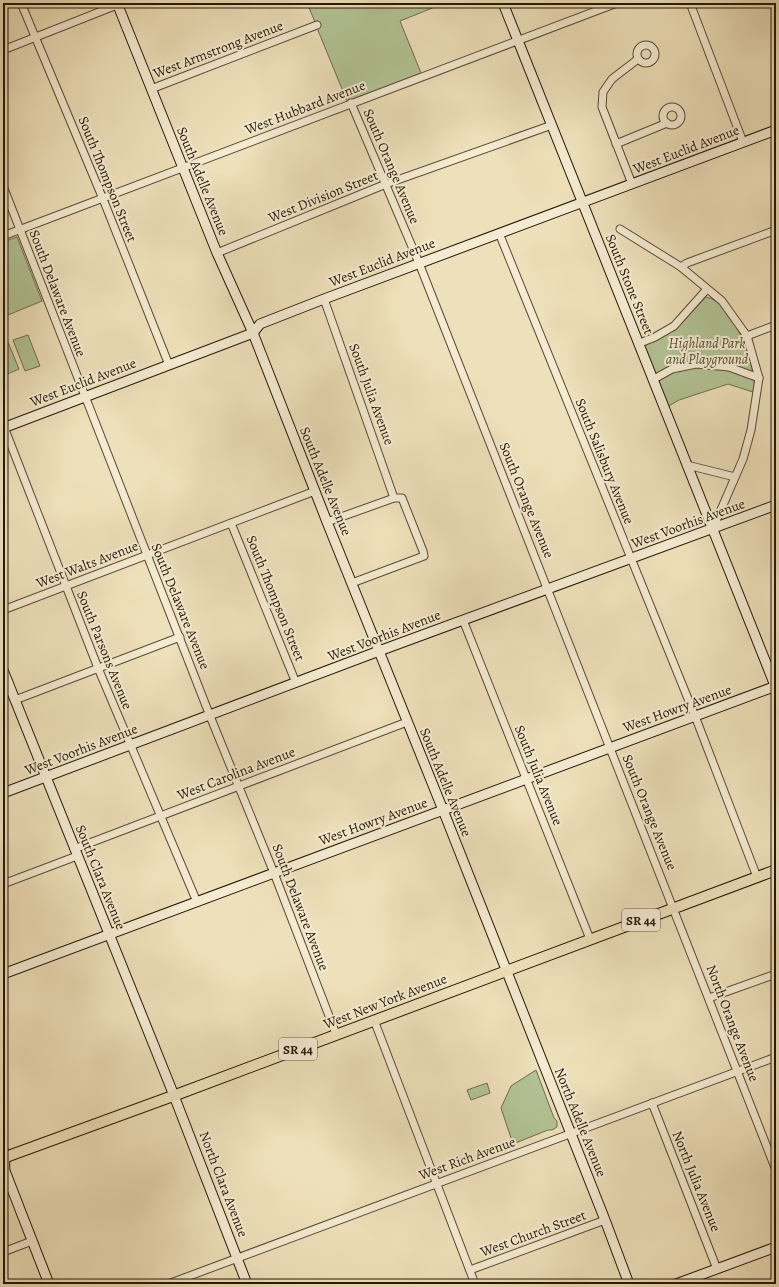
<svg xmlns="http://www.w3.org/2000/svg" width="779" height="1287" viewBox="0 0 779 1287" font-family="Alegreya,serif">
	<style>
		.green { fill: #b2c395; stroke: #6c6e4c }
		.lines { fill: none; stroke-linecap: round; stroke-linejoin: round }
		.street-casing { stroke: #594a30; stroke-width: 9 }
		.secondary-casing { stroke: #271802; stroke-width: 11 }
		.primary-casing { stroke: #271802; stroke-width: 12 }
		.street { stroke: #f4ebd2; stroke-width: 7 }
		.secondary { stroke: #f4ebd2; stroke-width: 9 }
		.primary { stroke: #eee0ba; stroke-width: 10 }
		.labels { text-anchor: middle; stroke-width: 4; stroke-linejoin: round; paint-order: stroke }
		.shield { fill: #f4ebd2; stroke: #645740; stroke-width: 1 }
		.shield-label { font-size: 13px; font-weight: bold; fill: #271802 }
		.street-label { font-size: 14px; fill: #271802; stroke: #f4ebd2 }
		.park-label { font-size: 14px; font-style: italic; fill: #514b2e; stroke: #f4ebd2 }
	</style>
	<rect width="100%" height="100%" fill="#eee0ba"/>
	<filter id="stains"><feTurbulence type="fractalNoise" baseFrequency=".005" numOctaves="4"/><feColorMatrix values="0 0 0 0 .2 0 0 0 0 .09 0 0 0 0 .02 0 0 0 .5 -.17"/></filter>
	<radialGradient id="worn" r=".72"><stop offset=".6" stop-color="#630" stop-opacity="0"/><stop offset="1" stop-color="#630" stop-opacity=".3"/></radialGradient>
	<!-- green -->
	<g class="green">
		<polygon points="307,3 445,3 400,21 421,73 347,101 317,28 321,27 318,21 315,22"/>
		<polygon points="17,237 42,301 3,317 3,242"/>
		<path d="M 706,297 C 731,301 752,357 754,380 C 755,384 754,388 753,392 L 728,384 L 679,400 L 667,407 L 644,346 L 677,328 Z"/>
		<polygon points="3,330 19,369 3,376"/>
		<polygon points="28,335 40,366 25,371 13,340"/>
		<polygon points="536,1070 554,1118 557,1121 557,1127 552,1130 548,1130 513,1144 501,1108 511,1086"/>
		<polygon points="487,1083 490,1093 471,1100 467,1090"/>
	</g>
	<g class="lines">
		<defs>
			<g id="street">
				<polyline points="21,3 103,199 169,365"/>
				<polyline points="690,3 743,142"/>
				<circle cx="646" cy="54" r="9"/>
				<polyline points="3,50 122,3"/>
				<polyline points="151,89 317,25"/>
				<polyline points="351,103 419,263 776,1170"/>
				<circle cx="672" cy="116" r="9"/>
				<polyline points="616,144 667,123"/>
				<polyline points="632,184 602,107 603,92 612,79 638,59"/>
				<polyline points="3,186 210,716 274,873 336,1034"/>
				<polyline points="620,229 681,267 722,301 747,336 759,378 751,430 743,459 713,528"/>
				<polyline points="499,233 695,716 757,877"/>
				<polyline points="3,236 617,3"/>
				<polyline points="217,253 386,184 552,125"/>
				<polyline points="681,267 687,263 776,230"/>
				<polyline points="324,299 394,498"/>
				<polyline points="747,336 776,325"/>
				<polyline points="640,343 655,337 674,326 707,289"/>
				<polyline points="654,379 672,369 696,364 729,367 759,378"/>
				<polyline points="4,427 98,668 197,902"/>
				<polyline points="687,465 735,477"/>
				<polyline points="327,522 394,498 402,498 423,551 424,556 352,583"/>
				<polyline points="231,523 296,683"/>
				<polyline points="3,610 315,491"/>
				<polyline points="463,620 590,939"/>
				<polyline points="15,700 180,637"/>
				<polyline points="74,849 407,722"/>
				<polyline points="3,884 77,856"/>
				<polyline points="709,998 776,974"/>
				<polyline points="374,1020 475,1284"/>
				<polyline points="652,1103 717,1269"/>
				<polyline points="3,1252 32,1241"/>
				<polyline points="470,1270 605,1220"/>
				<polyline points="168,1284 776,1057"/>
			</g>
			<g id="secondary">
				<polyline points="117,3 217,253 253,333 327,522 443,810 605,1220 629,1284"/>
				<polyline points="503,3 776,688"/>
				<polyline points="3,428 253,333 260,324 324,299 776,130"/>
				<polyline points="3,670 171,1088 247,1284"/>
				<polyline points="3,793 379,651 776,505"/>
				<polyline points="3,974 776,686"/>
				<path d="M 3,1150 C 6,1158 4,1164 5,1171 L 49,1284"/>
				<polyline points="676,1284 776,1247"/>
			</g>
			<polyline id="primary" points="3,1158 181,1093 776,870"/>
		</defs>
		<!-- street casing -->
		<use href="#street" class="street-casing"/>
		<!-- secondary casing -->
		<use href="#secondary" class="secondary-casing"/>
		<!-- primary casing -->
		<use href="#primary" class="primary-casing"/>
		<!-- street -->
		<use href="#street" class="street"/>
		<!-- secondary -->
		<use href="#secondary" class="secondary"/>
		<!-- primary -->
		<use href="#primary" class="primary"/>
	</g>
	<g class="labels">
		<!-- shield labels -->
		<g class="shield">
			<rect x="622" y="909" width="38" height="22" rx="3"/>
			<rect x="279" y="1038" width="38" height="22" rx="3"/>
		</g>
		<g class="shield-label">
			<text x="641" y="925">SR 44</text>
			<text x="298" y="1054">SR 44</text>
		</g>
		<!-- street labels -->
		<g class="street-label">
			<text transform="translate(218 49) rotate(-21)" y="5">West Armstrong Avenue</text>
			<text transform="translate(305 107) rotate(-21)" y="5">West Hubbard Avenue</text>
			<text transform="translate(686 149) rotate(-21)" y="5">West Euclid Avenue</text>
			<text transform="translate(392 166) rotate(67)" y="5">South Orange Avenue</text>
			<text transform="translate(108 179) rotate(68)" y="5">South Thompson Street</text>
			<text transform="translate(203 181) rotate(68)" y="5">South Adelle Avenue</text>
			<text transform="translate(323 196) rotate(-22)" y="5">West Division Street</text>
			<text transform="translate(382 262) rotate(-21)" y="5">West Euclid Avenue</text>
			<text transform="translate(630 284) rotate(68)" y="5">South Stone Street</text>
			<text transform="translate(58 293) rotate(69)" y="5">South Delaware Avenue</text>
			<text transform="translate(83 382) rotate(-21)" y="5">West Euclid Avenue</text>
			<text transform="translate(372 394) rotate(70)" y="5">South Julia Avenue</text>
			<text transform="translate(605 461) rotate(68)" y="5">South Salisbury Avenue</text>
			<text transform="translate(326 481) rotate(68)" y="5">South Adelle Avenue</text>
			<text transform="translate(527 500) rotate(68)" y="5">South Orange Avenue</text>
			<text transform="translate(688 523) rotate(-20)" y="5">West Voorhis Avenue</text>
			<text transform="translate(87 564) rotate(-21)" y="5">West Walts Avenue</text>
			<text transform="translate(276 598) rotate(68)" y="5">South Thompson Street</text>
			<text transform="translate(181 606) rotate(68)" y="5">South Delaware Avenue</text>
			<text transform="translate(384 635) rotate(-21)" y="5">West Voorhis Avenue</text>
			<text transform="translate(105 650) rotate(68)" y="5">South Parsons Avenue</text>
			<text transform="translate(677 708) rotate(-20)" y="5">West Howry Avenue</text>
			<text transform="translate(81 749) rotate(-21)" y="5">West Voorhis Avenue</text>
			<text transform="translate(236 773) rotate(-21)" y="5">West Carolina Avenue</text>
			<text transform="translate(539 775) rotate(68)" y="5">South Julia Avenue</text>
			<text transform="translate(446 782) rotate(68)" y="5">South Adelle Avenue</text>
			<text transform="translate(650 812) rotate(68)" y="5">South Orange Avenue</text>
			<text transform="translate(373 821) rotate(-20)" y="5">West Howry Avenue</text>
			<text transform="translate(101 877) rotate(68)" y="5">South Clara Avenue</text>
			<text transform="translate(301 907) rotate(69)" y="5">South Delaware Avenue</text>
			<text transform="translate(385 1001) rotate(-21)" y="5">West New York Avenue</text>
			<text transform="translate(733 1023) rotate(69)" y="5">North Orange Avenue</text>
			<text transform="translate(581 1122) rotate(68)" y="5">North Adelle Avenue</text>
			<text transform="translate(467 1158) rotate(-20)" y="5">West Rich Avenue</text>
			<text transform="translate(697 1181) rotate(68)" y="5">North Julia Avenue</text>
			<text transform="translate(224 1184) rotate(69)" y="5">North Clara Avenue</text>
			<text transform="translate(533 1233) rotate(-20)" y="5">West Church Street</text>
		</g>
		<!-- park labels -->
		<g class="park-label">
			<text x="707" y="348">Highland Park<tspan x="707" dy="16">and Playground</tspan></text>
		</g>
	</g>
	<!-- margin -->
	<rect width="779" height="1287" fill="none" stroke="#eee0ba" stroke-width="16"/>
	<rect x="4" y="4" width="771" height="1279" fill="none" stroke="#271802" stroke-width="2"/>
	<rect x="8" y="8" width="763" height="1271" fill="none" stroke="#271802"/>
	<rect width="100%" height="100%" filter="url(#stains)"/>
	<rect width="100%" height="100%" fill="url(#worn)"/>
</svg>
